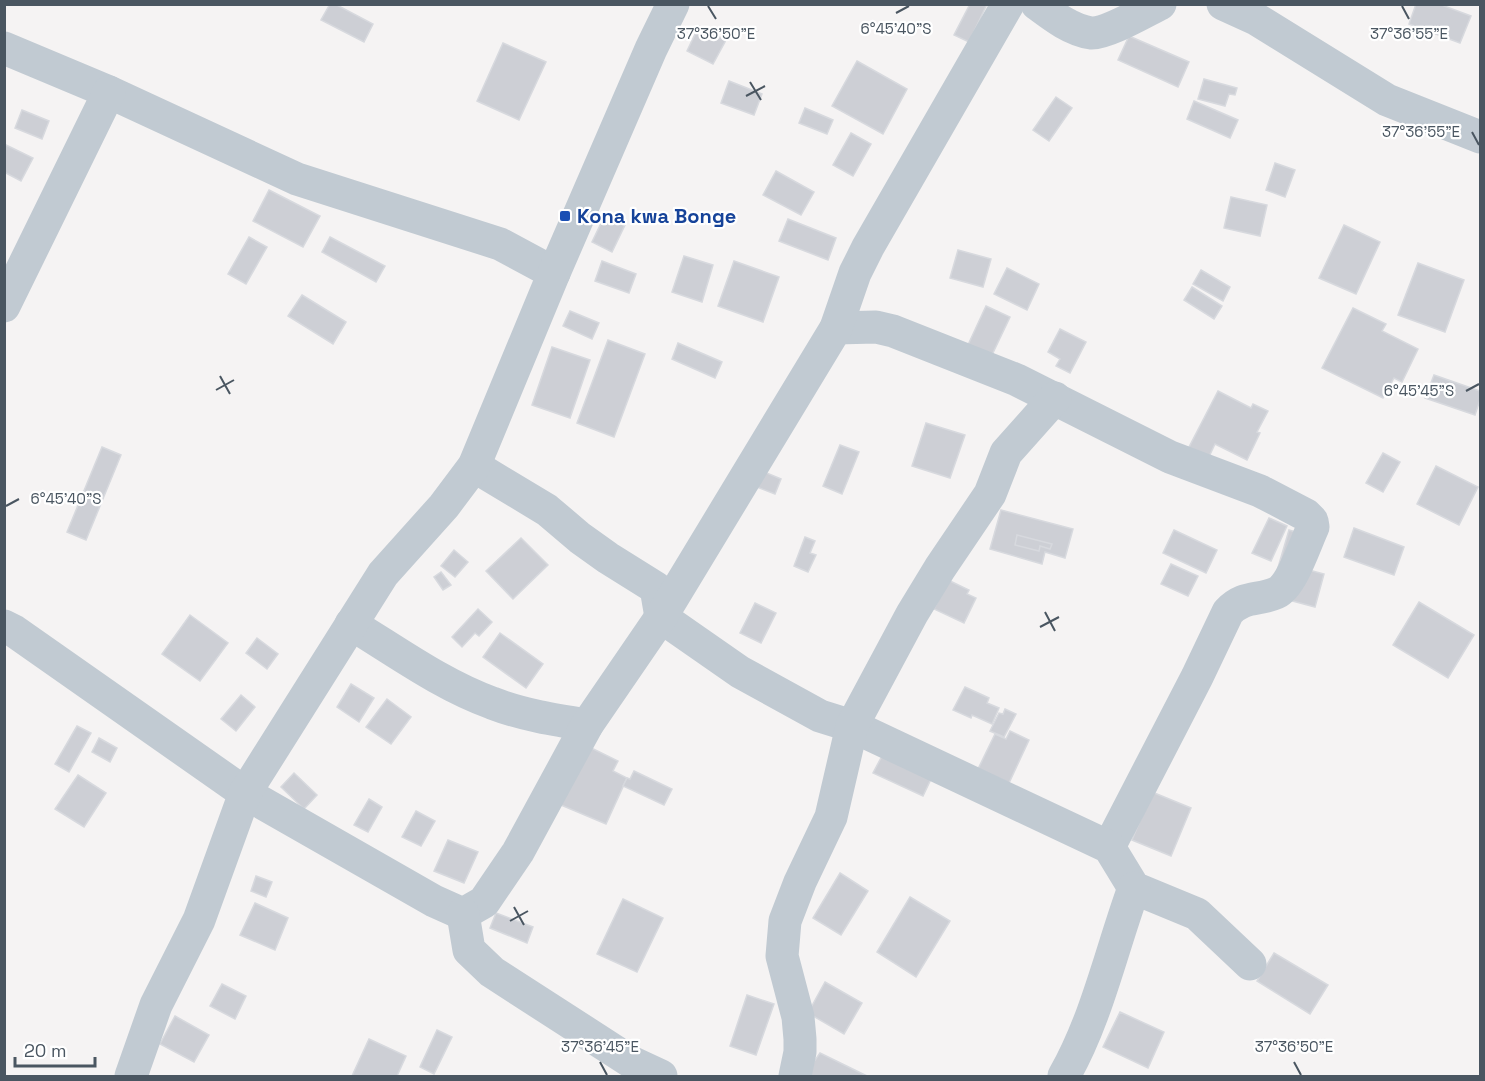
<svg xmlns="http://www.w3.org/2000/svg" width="1485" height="1081" viewBox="0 0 1485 1081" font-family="'Space Grotesk',sans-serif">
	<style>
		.building { fill: #cdcfd5; stroke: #d7d9de; stroke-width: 1.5 }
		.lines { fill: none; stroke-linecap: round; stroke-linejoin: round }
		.minor { stroke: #c1cad2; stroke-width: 33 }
		.ticks { fill: none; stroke: #4a5661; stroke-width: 2 }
		.transit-dot { fill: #1a4fb4; stroke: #fff; stroke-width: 2 }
		.labels { text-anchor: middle; stroke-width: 4.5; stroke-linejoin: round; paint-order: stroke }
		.transit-label { font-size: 20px; font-weight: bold; fill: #164399; stroke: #fff; text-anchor: start }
		.ticks-label { font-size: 15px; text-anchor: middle; fill: #4a5661; stroke: #fff; stroke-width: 4.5; stroke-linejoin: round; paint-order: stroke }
	</style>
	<rect width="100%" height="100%" fill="#f5f3f3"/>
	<!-- building -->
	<g class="building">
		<polygon points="330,4 335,4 373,24 364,42 321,20"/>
		<polygon points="970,4 987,4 969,42 954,35"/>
		<polygon points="1416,4 1439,4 1471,16 1460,43 1409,24"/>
		<polygon points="699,26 726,40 713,64 687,51"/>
		<polygon points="1129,36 1189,62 1178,87 1118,60"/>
		<polygon points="503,43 546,62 519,120 477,101"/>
		<polygon points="857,61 907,89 883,134 832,106"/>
		<polygon points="1204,79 1237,88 1235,95 1229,94 1225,106 1198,99"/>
		<polygon points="729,81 762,94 754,115 721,103"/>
		<polygon points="1056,97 1072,108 1049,141 1033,130"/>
		<polygon points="1194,101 1238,120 1230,138 1187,119"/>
		<polygon points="805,108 833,120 827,134 799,123"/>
		<polygon points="22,110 49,121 42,139 15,128"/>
		<polygon points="851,133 871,144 853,176 833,165"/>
		<polygon points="4,144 33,158 21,181 4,172"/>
		<polygon points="1275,163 1295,170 1285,197 1266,190"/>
		<polygon points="776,171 814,192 801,215 763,195"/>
		<polygon points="269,190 320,216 303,247 253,221"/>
		<polygon points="1231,197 1267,205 1260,236 1224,228"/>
		<polygon points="605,215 625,225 612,252 592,242"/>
		<polygon points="788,219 836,238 828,260 779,241"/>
		<polygon points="1344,225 1380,242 1356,294 1319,278"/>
		<polygon points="249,237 267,247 246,284 228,274"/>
		<polygon points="330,237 385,266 376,282 322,252"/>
		<polygon points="958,250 991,259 983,287 950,278"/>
		<polygon points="684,256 713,265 702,302 672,292"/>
		<polygon points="602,261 636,274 629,293 595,281"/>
		<polygon points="734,261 779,277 763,322 718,306"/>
		<polygon points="1418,263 1464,280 1445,332 1398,315"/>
		<polygon points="1007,268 1039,284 1027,310 994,294"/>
		<polygon points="1201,270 1230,287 1223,301 1193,284"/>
		<polygon points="1192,287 1222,306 1214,319 1184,300"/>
		<polygon points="302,295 346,322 333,344 288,316"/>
		<polygon points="986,306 1010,317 991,357 967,347"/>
		<polygon points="1353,308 1386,324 1382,331 1418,349 1402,382 1394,378 1383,398 1322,368"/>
		<polygon points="570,311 599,323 592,339 563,326"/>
		<polygon points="1060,329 1086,342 1070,373 1056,366 1060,359 1048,352"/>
		<polygon points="608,340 645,354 614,437 577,423"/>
		<polygon points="678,343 722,362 715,378 672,359"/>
		<polygon points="552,347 590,360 570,418 532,405"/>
		<polygon points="1434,375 1480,391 1480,400 1475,415 1425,398"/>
		<polygon points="1218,391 1251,408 1253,404 1268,411 1257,432 1260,433 1247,460 1215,444 1207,461 1187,451"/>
		<polygon points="926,423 965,435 950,478 912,466"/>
		<polygon points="840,445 859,452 842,494 823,486"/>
		<polygon points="102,447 121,455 86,540 67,532"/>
		<polygon points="1383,453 1400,462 1383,492 1366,483"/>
		<polygon points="1436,466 1478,487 1459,525 1417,504"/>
		<polygon points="755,468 781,479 775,494 749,484"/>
		<polygon points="1001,510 1073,529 1065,558 1045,552 1042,564 990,549"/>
		<polygon points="1269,518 1287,526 1271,561 1252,553"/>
		<polygon points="1354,528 1404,547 1394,575 1344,557"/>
		<polygon points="1174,530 1217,550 1206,573 1163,553"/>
		<polygon points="1289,530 1314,537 1305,569 1324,574 1315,607 1270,595"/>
		<polygon points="1017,535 1052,544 1050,549 1040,546 1039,551 1015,545"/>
		<polygon points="805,537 815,541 810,553 816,555 808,572 794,566"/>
		<polygon points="521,538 548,565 513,599 486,571"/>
		<polygon points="454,550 468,562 455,577 441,566"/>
		<polygon points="1171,564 1198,576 1188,596 1161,584"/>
		<polygon points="441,572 451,585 443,590 434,577"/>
		<polygon points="948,580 969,590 967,594 976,598 964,623 934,609"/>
		<polygon points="1419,602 1474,635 1448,678 1393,645"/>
		<polygon points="755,603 776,613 761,643 740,633"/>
		<polygon points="478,609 492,622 479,636 475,633 462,647 452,637"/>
		<polygon points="190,615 228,643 200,681 162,654"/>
		<polygon points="500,633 543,664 526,688 483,657"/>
		<polygon points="257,638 278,654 267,669 246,653"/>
		<polygon points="351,684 374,698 359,722 337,707"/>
		<polygon points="965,687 989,698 987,703 999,708 992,724 972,715 971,718 953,710"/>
		<polygon points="241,695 255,707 236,731 221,719"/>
		<polygon points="387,699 411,717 391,744 366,727"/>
		<polygon points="1005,709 1016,714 1004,737 990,731 999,713 1003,714"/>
		<polygon points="77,726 91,733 69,772 55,764"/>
		<polygon points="1010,731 1029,740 1009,783 978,769 995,734 1006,739"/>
		<polygon points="99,738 117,748 110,762 92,752"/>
		<polygon points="573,739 618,761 613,771 627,778 606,824 561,805"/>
		<polygon points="882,756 931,779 923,796 873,773"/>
		<polygon points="634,771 672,789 664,805 623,786 627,778 630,779"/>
		<polygon points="294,773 317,795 304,809 281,787"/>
		<polygon points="78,775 106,793 84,827 55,809"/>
		<polygon points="1152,792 1191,808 1171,856 1132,840"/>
		<polygon points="369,799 382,807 368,832 354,825"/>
		<polygon points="416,811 435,821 421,846 402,837"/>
		<polygon points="448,840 478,852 464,883 434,871"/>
		<polygon points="840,873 868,891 841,935 813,918"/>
		<polygon points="256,876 272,882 266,897 251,891"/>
		<polygon points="910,897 950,921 916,977 877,952"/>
		<polygon points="623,899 663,918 637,972 597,954"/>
		<polygon points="255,903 288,918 275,950 240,935"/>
		<polygon points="496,913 533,927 527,943 490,928"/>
		<polygon points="1274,953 1328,985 1310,1014 1257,981"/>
		<polygon points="825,982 862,1003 844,1034 808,1013"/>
		<polygon points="222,984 246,996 235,1019 210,1006"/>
		<polygon points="747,995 774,1004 756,1055 730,1046"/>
		<polygon points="1120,1012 1164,1032 1148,1068 1103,1047"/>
		<polygon points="175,1016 209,1035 194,1062 160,1044"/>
		<polygon points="437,1030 452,1037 434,1074 420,1067"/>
		<polygon points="369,1039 406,1056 397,1076 352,1076"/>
		<polygon points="820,1053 867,1076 804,1076"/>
	</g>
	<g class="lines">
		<!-- minor -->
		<g class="minor">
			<path d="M 1037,4 C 1053,16 1071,30 1091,33 C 1106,34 1144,12 1160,4"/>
			<polyline points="1223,4 1256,19 1387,100 1480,137"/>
			<polyline points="4,48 109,92 297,179 500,244 554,273"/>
			<polyline points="4,306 109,92"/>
			<path d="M 836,328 L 876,327 L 893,331 L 1017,380 L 1170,457 L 1260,491 L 1306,515 L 1312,521 L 1313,527 C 1305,544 1292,586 1276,593 C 1258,601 1244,595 1228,612 L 1197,677 L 1109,847"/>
			<polyline points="474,466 547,510 580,538 608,558 656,588 661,617 740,672 820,716 852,726 1109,847 1134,888 1197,914 1250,964"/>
			<path d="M 351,624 C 397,652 442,685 492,703 C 523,715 555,720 587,725"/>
			<polyline points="4,626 14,631 245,793 434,901 463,914 484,902 518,852 587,725 661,617 836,328 855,273 868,247 1008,4"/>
			<polyline points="463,914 469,950 492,972 633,1063 661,1076"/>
			<polyline points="131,1076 156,1005 199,920 245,793 383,574 444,506 474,466 554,273 651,49 673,4"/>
			<polyline points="795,1076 800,1052 800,1039 798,1017 782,956 785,921 800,882 831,817 852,726 912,614 940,568 990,494 1006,453 1055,398"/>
			<path d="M 1064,1076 C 1097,1018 1111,951 1134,888"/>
		</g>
	</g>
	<!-- ticks -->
	<path class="ticks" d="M 708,6 L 716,19M 1402,6 L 1409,19M 896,13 L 909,6M 750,82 L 761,100M 746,96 L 765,86M 1472,132 L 1479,145M 220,376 L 230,394M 216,390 L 234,380M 1466,391 L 1479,384M 6,506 L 19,499M 1045,612 L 1055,631M 1040,627 L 1059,617M 514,907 L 524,925M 510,921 L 528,911M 600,1062 L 607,1075M 1294,1062 L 1301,1075"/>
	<!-- markers -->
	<rect class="transit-dot" x="559" y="210" width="12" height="12" rx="3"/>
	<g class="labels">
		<!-- transit labels -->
		<g class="transit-label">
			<text x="577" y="223">Kona kwa Bonge</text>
		</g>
	</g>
	<g class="ticks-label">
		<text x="896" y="34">6°45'40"S</text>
		<text x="716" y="39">37°36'50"E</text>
		<text x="1409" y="39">37°36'55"E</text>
		<text x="1421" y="137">37°36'55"E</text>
		<text x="1419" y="396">6°45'45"S</text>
		<text x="66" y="504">6°45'40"S</text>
		<text x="600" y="1052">37°36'45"E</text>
		<text x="1294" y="1052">37°36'50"E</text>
	</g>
	<!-- border -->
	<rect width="1485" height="1081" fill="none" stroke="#4a5661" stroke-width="12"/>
	<!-- scale -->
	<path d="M15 1057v9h80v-9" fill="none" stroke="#4a5661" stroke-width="3"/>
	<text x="24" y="1057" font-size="18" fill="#4a5661" stroke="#ffffff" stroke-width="4.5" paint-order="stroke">20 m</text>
</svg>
